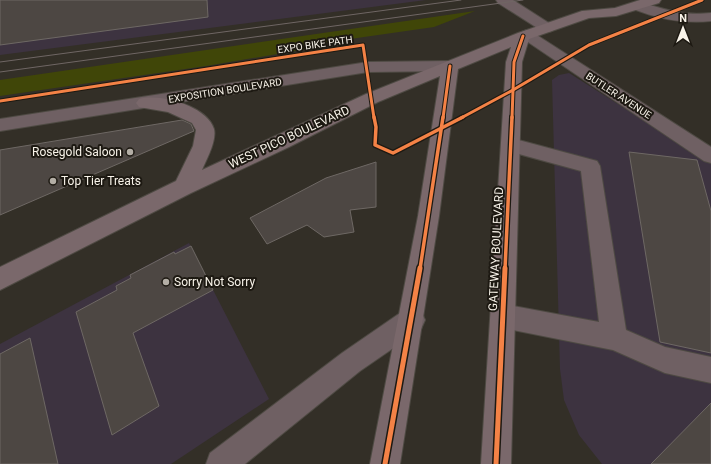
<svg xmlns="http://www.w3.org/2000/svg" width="711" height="464" viewBox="0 0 711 464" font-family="Roboto,sans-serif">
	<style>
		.commercial { fill: #3d3340 }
		.green { fill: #404608 }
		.building { fill: #4d4743; stroke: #6e6864 }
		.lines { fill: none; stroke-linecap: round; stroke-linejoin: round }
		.minor-casing { stroke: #4e4a43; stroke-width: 2 }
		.major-casing { stroke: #4e4a43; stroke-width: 2 }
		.minor { fill: #6f6063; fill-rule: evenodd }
		.major { fill: #7a686b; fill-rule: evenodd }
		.tram { stroke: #6f6664; stroke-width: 1 }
		.cycleway-far2-casing { stroke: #1d1912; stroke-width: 5 }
		.cycleway-far1-casing { stroke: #1d1912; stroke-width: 6 }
		.cycleway-casing { stroke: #1d1912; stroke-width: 8 }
		.cycleway-far2 { stroke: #f48246; stroke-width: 3 }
		.cycleway-far1 { stroke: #f48246; stroke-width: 3.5 }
		.cycleway { stroke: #f48246; stroke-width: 5 }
		.poi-dot { fill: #b3aea5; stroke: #1d1912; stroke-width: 1.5 }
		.labels { text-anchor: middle; stroke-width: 4; stroke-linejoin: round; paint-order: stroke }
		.far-street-label { font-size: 10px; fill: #f8f3e9; stroke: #1d1912 }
		.street-label { font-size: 12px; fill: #f8f3e9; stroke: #1d1912 }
		.poi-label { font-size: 12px; fill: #f8f3e9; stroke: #1d1912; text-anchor: start }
	</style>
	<rect width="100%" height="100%" fill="#332f27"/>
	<!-- commercial -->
	<g class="commercial">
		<polygon points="0,0 426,0 0,55"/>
		<polygon points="569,73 711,163 711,464 602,464 579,435 564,400 560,369 552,80 559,75"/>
		<polygon points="189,243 269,399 171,464 0,464 0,344"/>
	</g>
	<!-- green -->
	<polygon class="green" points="475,11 434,27 329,42 301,50 206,66 0,96 0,80"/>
	<!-- building -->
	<g class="building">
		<polygon points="0,0 207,0 208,17 0,45"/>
		<polygon points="182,120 191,124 194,131 0,215 0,150"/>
		<polygon points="629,152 697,160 711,211 711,353 660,342"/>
		<polygon points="376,162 376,207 350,210 354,232 324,237 307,225 267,244 250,218 326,178"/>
		<polygon points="191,246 213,290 133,333 159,406 112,435 76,312 117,290 116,286 131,278 130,275 174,252 175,254"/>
		<polygon points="30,338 58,464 0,464 0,354"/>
		<polygon points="711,403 711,464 651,464"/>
	</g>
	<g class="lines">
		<defs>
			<g id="minor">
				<polygon points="496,0 513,0 552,25 554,28 552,31 547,32 542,31 498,3"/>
				<path d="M 638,2 C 667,9 679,16 711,13 L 711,21 C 683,24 659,19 633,9 L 631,6 L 633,3 Z"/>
				<polygon points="527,30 532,32 711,147 711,163 704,161 522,38 519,35 522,32"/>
				<polygon points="450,61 456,62 458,66 456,70 450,71 368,72 0,131 0,119 368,62"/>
				<polygon points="511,138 597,161 600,166 626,330 665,347 711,357 711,383 665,373 613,350 503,328 494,324 491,316 494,308 503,304 599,322 581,171 504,150 502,145 504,140"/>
				<polygon points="412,308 421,311 425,320 421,329 360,371 245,464 206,464 210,453 342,353 403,311"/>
			</g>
			<path id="major" d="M 640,0 L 661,0 L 659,3 L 616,16 L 589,18 L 529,39 L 522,62 L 511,464 L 481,464 L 506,62 L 511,47 L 458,69 L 439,216 L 400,464 L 370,464 L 418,216 L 440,76 L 378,102 L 289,147 L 191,193 L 0,290 L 0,267 L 176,181 L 193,146 L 196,130 L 192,123 L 168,112 L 139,107 L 136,103 L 139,99 C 160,93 207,106 214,129 C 217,141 206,160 202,170 L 366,94 L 518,33 L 582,11 L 615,8 Z"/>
		</defs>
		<!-- minor casing -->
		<use href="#minor" class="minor-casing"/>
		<!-- major casing -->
		<use href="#major" class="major-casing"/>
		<!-- minor -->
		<use href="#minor" class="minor"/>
		<!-- major -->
		<use href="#major" class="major"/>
		<!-- tram -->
		<g class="tram">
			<polyline points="0,62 461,0"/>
			<polyline points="0,72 523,0"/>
		</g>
		<defs>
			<g id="cycleway-far2">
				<polyline points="0,101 363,45 374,118"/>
				<polyline points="443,118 450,66"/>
				<polyline points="461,118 513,90 589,45 702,0"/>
				<polyline points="512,118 514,62 523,36"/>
			</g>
			<g id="cycleway-far1">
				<polyline points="374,117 376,127 375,145 393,153 463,117"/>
				<polyline points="420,269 443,117"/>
				<polyline points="505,269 512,117"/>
			</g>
			<g id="cycleway">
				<polyline points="385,464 420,268"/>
				<polyline points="496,464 505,268"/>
			</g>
		</defs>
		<!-- cycleway-far2 casing -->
		<use href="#cycleway-far2" class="cycleway-far2-casing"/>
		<!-- cycleway-far1 casing -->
		<use href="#cycleway-far1" class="cycleway-far1-casing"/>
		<!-- cycleway casing -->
		<use href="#cycleway" class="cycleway-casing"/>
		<!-- cycleway-far2 -->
		<use href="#cycleway-far2" class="cycleway-far2"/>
		<!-- cycleway-far1 -->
		<use href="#cycleway-far1" class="cycleway-far1"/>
		<!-- cycleway -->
		<use href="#cycleway" class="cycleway"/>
	</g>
	<!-- markers -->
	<g class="poi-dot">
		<circle cx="130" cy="152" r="4"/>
		<circle cx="53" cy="181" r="4"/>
		<circle cx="166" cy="282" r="4"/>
	</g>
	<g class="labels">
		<!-- far-street labels -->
		<g class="far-street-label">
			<text transform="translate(315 44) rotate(-8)" y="4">EXPO BIKE PATH</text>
			<text transform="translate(225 90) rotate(-9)" y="4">EXPOSITION BOULEVARD</text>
			<text transform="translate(619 95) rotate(33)" y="4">BUTLER AVENUE</text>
		</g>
		<!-- street labels -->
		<g class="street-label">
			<text transform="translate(289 137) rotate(-25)" y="4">WEST PICO BOULEVARD</text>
			<text transform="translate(496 249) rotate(-87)" y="4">GATEWAY BOULEVARD</text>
		</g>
		<!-- poi labels -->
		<g class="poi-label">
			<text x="122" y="156" text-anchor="end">Rosegold Saloon</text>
			<text x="61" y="185">Top Tier Treats</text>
			<text x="174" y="286">Sorry Not Sorry</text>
		</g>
	</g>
	<!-- north arrow -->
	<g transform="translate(683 28)" stroke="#1d1912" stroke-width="3" paint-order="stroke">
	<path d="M0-3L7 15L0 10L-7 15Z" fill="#f8f3e9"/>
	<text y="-6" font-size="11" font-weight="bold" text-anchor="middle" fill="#f8f3e9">N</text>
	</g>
</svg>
